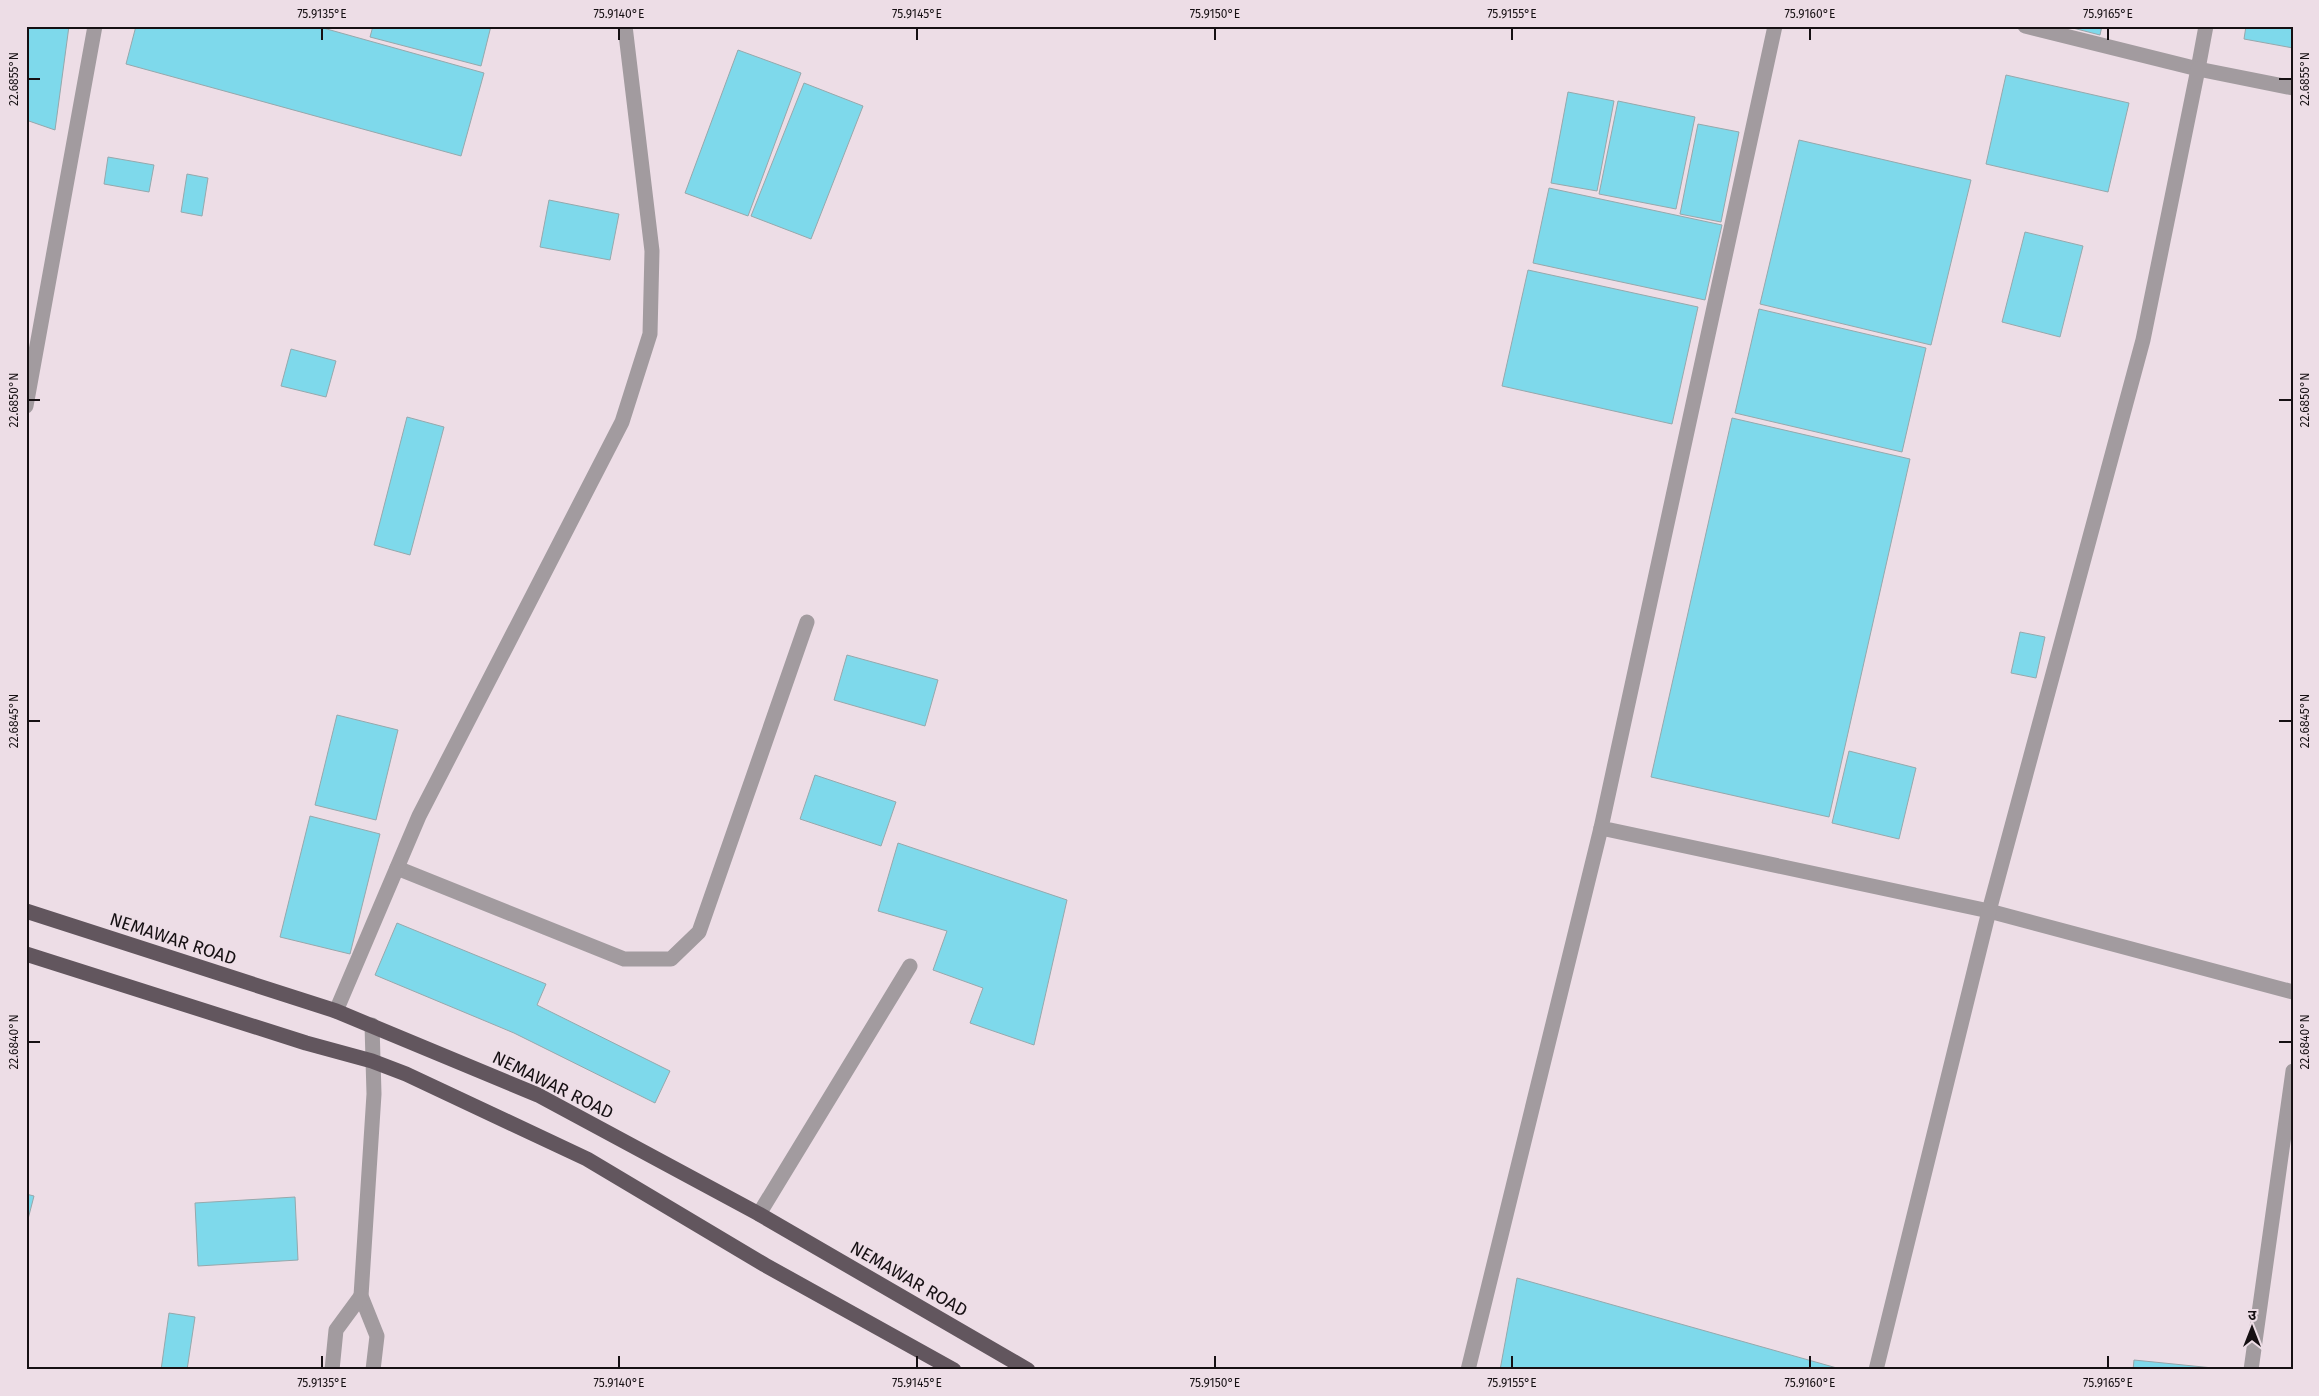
<svg xmlns="http://www.w3.org/2000/svg" width="2319" height="1396" viewBox="0 0 2319 1396" font-family="'Fira Sans','Noto Sans Devanagari',sans-serif">
	<style>
		.building { fill: #7ed9eb; stroke: #96a8ac }
		.lines { fill: none; stroke-linecap: round; stroke-linejoin: round }
		.service { stroke: #a29b9f; stroke-width: 15 }
		.minor { stroke: #a29b9f; stroke-width: 15 }
		.tertiary { stroke: #a29b9f; stroke-width: 15 }
		.trunk { stroke: #62565e; stroke-width: 15 }
		.ticks { fill: none; stroke: #161013; stroke-width: 2 }
		.labels { text-anchor: middle; stroke-width: 4; stroke-linejoin: round; paint-order: stroke }
		.street-label { font-size: 18px; fill: #161013; stroke: #eddde6 }
		.neatline { fill: none; stroke: #161013; stroke-width: 2 }
		.ticks-label { font-size: 12px; text-anchor: middle; fill: #161013 }
	</style>
	<rect width="100%" height="100%" fill="#eddde6"/>
	<!-- building -->
	<g class="building">
		<polygon points="26,26 69,26 55,130 26,120"/>
		<polygon points="136,26 316,26 484,73 461,156 126,64"/>
		<polygon points="373,26 491,26 481,66 370,37"/>
		<polygon points="2065,26 2102,26 2100,35"/>
		<polygon points="2246,26 2293,26 2293,48 2244,39"/>
		<polygon points="738,50 801,73 748,216 685,193"/>
		<polygon points="2006,75 2129,103 2108,192 1986,164"/>
		<polygon points="804,83 863,106 811,239 751,216"/>
		<polygon points="1568,92 1614,101 1597,191 1551,183"/>
		<polygon points="1618,101 1695,117 1676,209 1599,194"/>
		<polygon points="1698,124 1739,132 1721,222 1680,214"/>
		<polygon points="1799,140 1971,180 1931,345 1760,304"/>
		<polygon points="108,157 154,165 149,192 104,184"/>
		<polygon points="187,174 208,178 202,216 181,212"/>
		<polygon points="1549,188 1722,225 1705,300 1533,263"/>
		<polygon points="549,200 619,214 610,260 540,247"/>
		<polygon points="2025,232 2083,246 2060,337 2002,322"/>
		<polygon points="1528,270 1698,307 1672,424 1502,386"/>
		<polygon points="1759,309 1926,348 1902,452 1735,413"/>
		<polygon points="291,349 336,361 326,397 281,386"/>
		<polygon points="407,417 444,427 410,555 374,545"/>
		<polygon points="1732,418 1910,459 1829,817 1651,777"/>
		<polygon points="2020,632 2045,637 2036,678 2011,673"/>
		<polygon points="847,655 938,680 925,726 834,700"/>
		<polygon points="337,715 398,730 376,820 315,805"/>
		<polygon points="1849,751 1916,768 1899,839 1832,823"/>
		<polygon points="815,775 896,802 881,846 800,819"/>
		<polygon points="310,816 380,834 350,954 280,937"/>
		<polygon points="898,843 1067,900 1034,1045 970,1023 983,988 933,970 947,931 878,911"/>
		<polygon points="397,923 546,984 537,1005 670,1071 655,1103 514,1033 375,975"/>
		<polygon points="26,1194 34,1196 27,1223 26,1223"/>
		<polygon points="295,1197 298,1260 198,1266 195,1203"/>
		<polygon points="1517,1278 1844,1370 1500,1370"/>
		<polygon points="169,1313 195,1317 187,1370 161,1370"/>
		<polygon points="2134,1360 2223,1369 2223,1370 2133,1370"/>
	</g>
	<g class="lines">
		<!-- service -->
		<g class="service">
			<polyline points="397,868 624,959 671,959 699,932 807,622"/>
			<polyline points="336,1011 419,816 622,422 650,334 652,251 625,26"/>
			<polyline points="759,1214 910,966"/>
		</g>
		<!-- minor -->
		<g class="minor">
			<polyline points="1775,26 1601,828 1989,911 2293,992"/>
			<polyline points="2025,26 2198,69 2206,26"/>
			<polyline points="1468,1370 1601,828"/>
			<polyline points="1876,1370 1989,911 2143,340 2198,69 2293,88"/>
			<polyline points="2251,1370 2293,1071"/>
		</g>
		<!-- tertiary -->
		<g class="tertiary">
			<polyline points="26,406 95,26"/>
			<polyline points="372,1025 374,1094 361,1296 377,1336 373,1370"/>
			<polyline points="332,1370 336,1330 361,1296"/>
		</g>
		<!-- trunk -->
		<g class="trunk">
			<polyline points="26,911 336,1011 538,1095 759,1214 1028,1370"/>
			<polyline points="26,954 306,1043 372,1061 406,1074 587,1159 765,1265 954,1370"/>
		</g>
	</g>
	<!-- ticks -->
	<path class="ticks" d="M 322,28 L 322,40M 619,28 L 619,40M 917,28 L 917,40M 1215,28 L 1215,40M 1512,28 L 1512,40M 1810,28 L 1810,40M 2108,28 L 2108,40M 28,79 L 40,79M 2279,79 L 2292,79M 28,400 L 40,400M 2279,400 L 2292,400M 28,721 L 40,721M 2279,721 L 2292,721M 28,1042 L 40,1042M 2279,1042 L 2292,1042M 322,1356 L 322,1368M 619,1356 L 619,1368M 917,1356 L 917,1368M 1215,1356 L 1215,1368M 1512,1356 L 1512,1368M 1810,1356 L 1810,1368M 2108,1356 L 2108,1368"/>
	<g class="labels">
		<!-- street labels -->
		<g class="street-label">
			<text transform="translate(173 939) rotate(18)" y="6">NEMAWAR ROAD</text>
			<text transform="translate(553 1085) rotate(26)" y="6">NEMAWAR ROAD</text>
			<text transform="translate(909 1279) rotate(30)" y="6">NEMAWAR ROAD</text>
		</g>
	</g>
	<!-- border -->
	<rect width="2319" height="1396" fill="none" stroke="#eddde6" stroke-width="55"/>
	<!-- north arrow -->
	<g transform="translate(2252 1328)" stroke="#eddde6" stroke-width="4" paint-order="stroke">
	<path d="M0-4L9 19L0 12L-9 19Z" fill="#161013"/>
	<text y="-8" font-size="14" font-weight="bold" text-anchor="middle" fill="#161013">उ</text>
	</g>
	<rect x="28" y="28" width="2264" height="1340" class="neatline"/>
	<g class="ticks-label">
		<text x="322" y="18">75.9135°E</text>
		<text x="619" y="18">75.9140°E</text>
		<text x="917" y="18">75.9145°E</text>
		<text x="1215" y="18">75.9150°E</text>
		<text x="1512" y="18">75.9155°E</text>
		<text x="1810" y="18">75.9160°E</text>
		<text x="2108" y="18">75.9165°E</text>
		<text transform="translate(14 79) rotate(-90)" y="4">22.6855°N</text>
		<text transform="translate(2305 79) rotate(-90)" y="4">22.6855°N</text>
		<text transform="translate(14 400) rotate(-90)" y="4">22.6850°N</text>
		<text transform="translate(2305 400) rotate(-90)" y="4">22.6850°N</text>
		<text transform="translate(14 721) rotate(-90)" y="4">22.6845°N</text>
		<text transform="translate(2305 721) rotate(-90)" y="4">22.6845°N</text>
		<text transform="translate(14 1042) rotate(-90)" y="4">22.6840°N</text>
		<text transform="translate(2305 1042) rotate(-90)" y="4">22.6840°N</text>
		<text x="322" y="1387">75.9135°E</text>
		<text x="619" y="1387">75.9140°E</text>
		<text x="917" y="1387">75.9145°E</text>
		<text x="1215" y="1387">75.9150°E</text>
		<text x="1512" y="1387">75.9155°E</text>
		<text x="1810" y="1387">75.9160°E</text>
		<text x="2108" y="1387">75.9165°E</text>
	</g>
</svg>
